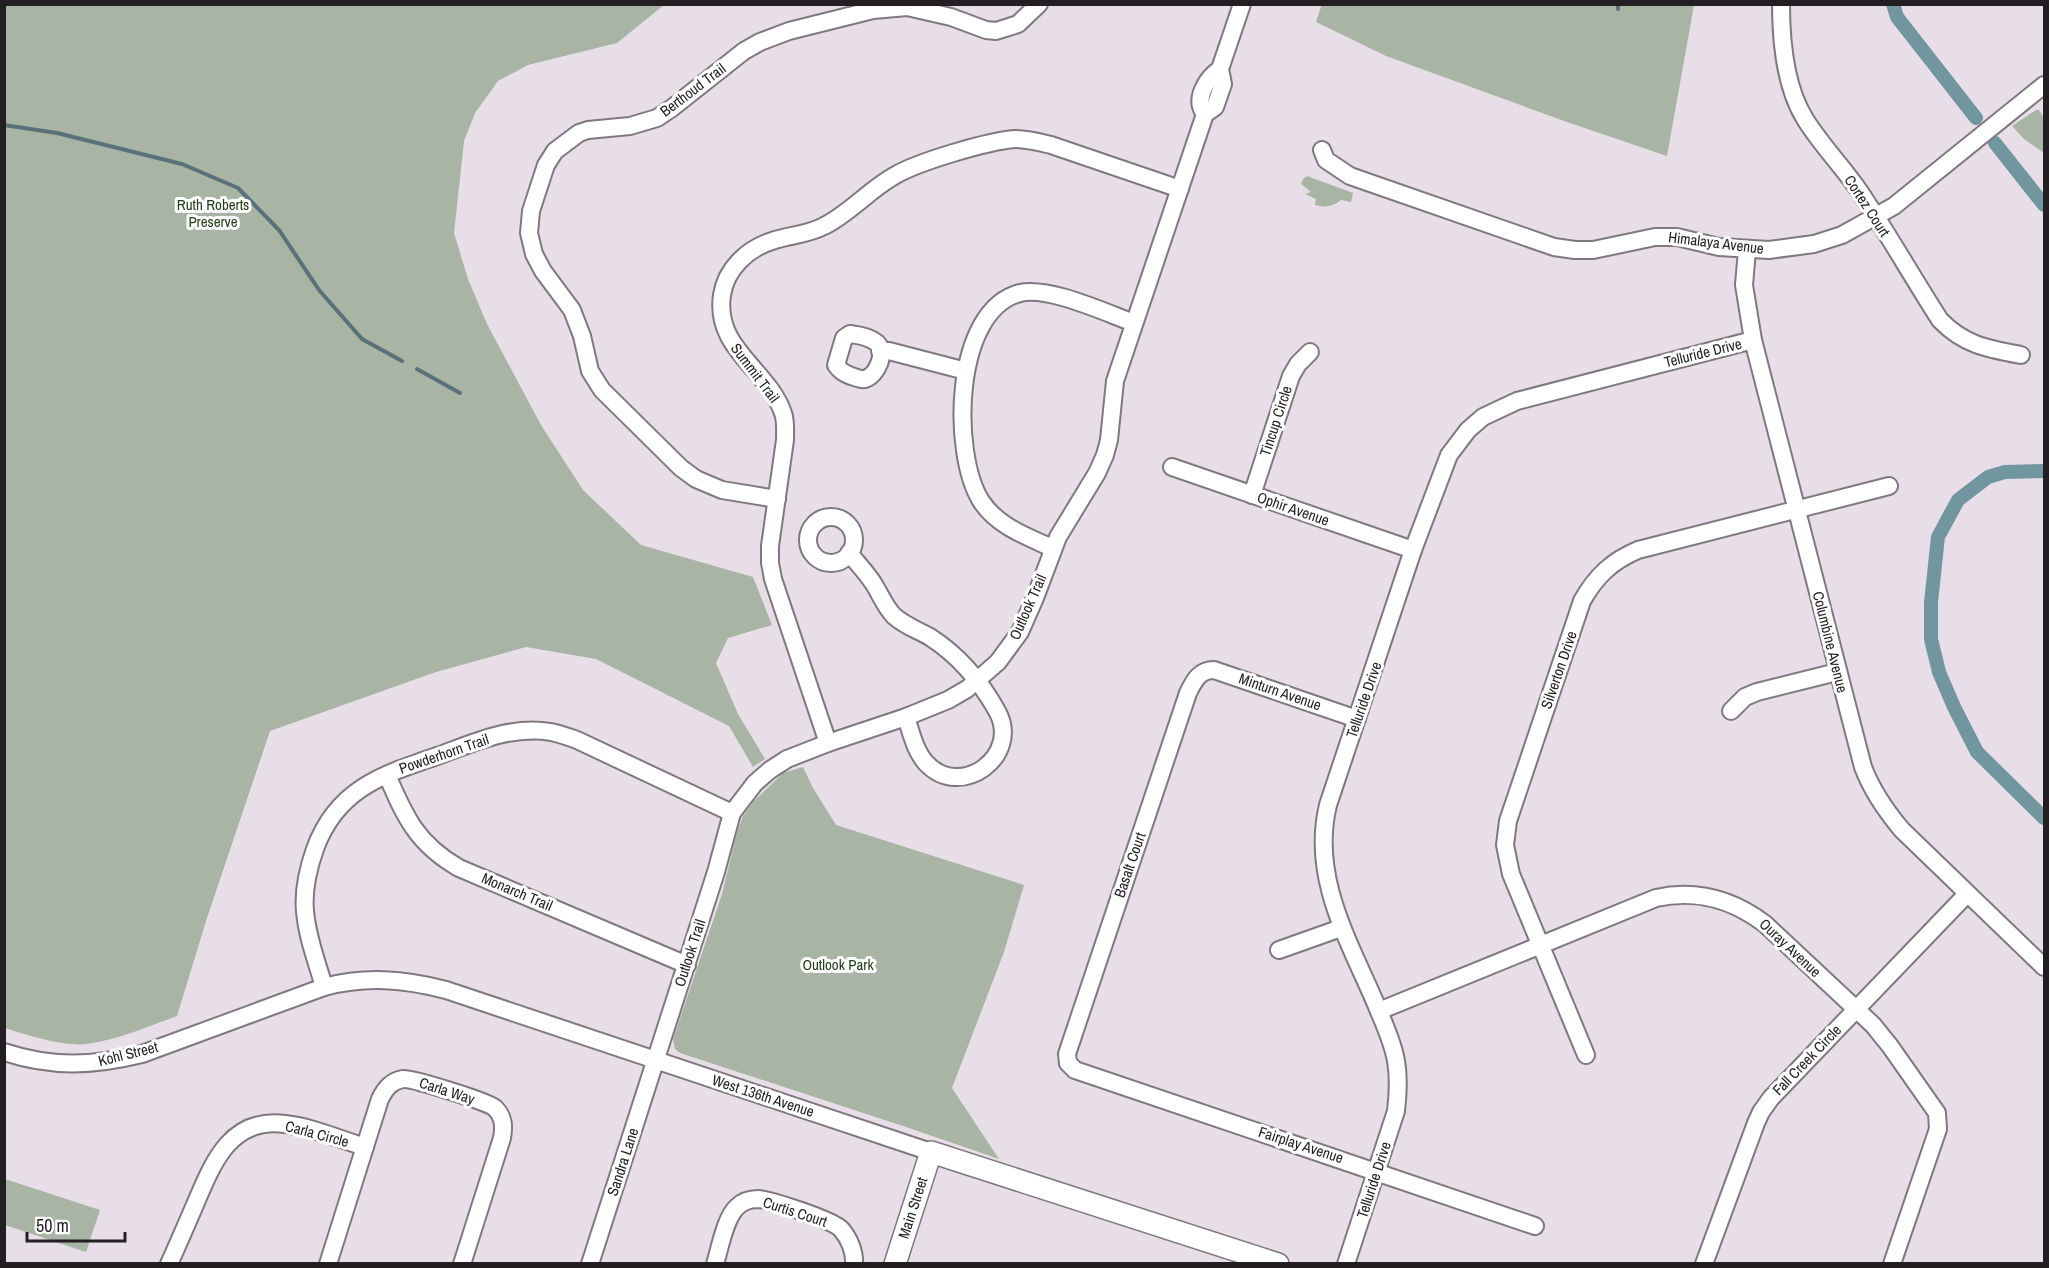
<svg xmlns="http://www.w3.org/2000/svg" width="2049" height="1268" viewBox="0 0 2049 1268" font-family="'Archivo Narrow',sans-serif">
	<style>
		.green { fill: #a8b5a4 }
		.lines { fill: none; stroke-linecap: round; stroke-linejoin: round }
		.stream { stroke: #59727a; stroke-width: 4 }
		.canal { stroke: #71969f; stroke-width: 14 }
		.minor-casing { stroke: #807880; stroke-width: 20 }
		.major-casing { stroke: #807880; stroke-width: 24 }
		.minor { stroke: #fff; stroke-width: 16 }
		.major { stroke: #fff; stroke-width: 21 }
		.labels { text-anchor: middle; stroke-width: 6; stroke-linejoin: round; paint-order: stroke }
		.street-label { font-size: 15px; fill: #221e22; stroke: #fff }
		.park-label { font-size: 15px; fill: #213f18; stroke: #fff }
	</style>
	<rect width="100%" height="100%" fill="#e8dee7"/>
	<!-- green -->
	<g class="green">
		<path d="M 5,4 L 664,5 L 617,43 L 528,65 L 498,81 L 475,113 L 464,141 L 454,233 L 468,279 L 487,324 L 541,425 L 583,490 L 641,545 L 753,577 L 772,625 L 728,638 L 716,663 L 738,714 L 765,759 L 753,767 L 729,726 L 596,659 L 526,647 L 436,672 L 270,731 L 207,918 L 177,1016 C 149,1026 118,1040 87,1044 C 65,1047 26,1035 5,1028 Z"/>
		<polygon points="1322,4 1694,5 1667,156 1564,121 1386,56 1316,22"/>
		<polygon points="2036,110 2039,110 2044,118 2044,153 2024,139 2012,126"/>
		<path d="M 1307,176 L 1353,193 L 1351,202 L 1341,200 C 1334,206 1325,208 1315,205 L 1316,199 L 1305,194 L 1311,192 L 1301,184 L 1303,179 Z"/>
		<polygon points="803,767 813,788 836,825 1024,885 1004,952 952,1088 999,1159 909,1128 680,1053 675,1049 673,1039 722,894 737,832 743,816 753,802 783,773"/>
		<polygon points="5,1179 100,1210 86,1252 5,1225"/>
	</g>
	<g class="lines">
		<!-- stream -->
		<g class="stream">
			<polyline points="1618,9 1618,4"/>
			<polyline points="4,125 57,133 182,164 238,188 279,230 319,290 362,339 402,361"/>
			<polyline points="417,369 460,393"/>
		</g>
		<!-- canal -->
		<g class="canal">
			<polyline points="1893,4 1897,17 1976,118"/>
			<polyline points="1995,143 2044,205"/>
			<polyline points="2044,471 2005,472 1988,477 1958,500 1938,537 1931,602 1931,639 1939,672 1954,707 1977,752 2044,818"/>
		</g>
		<defs>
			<g id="minor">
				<path d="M 1781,4 C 1781,42 1785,87 1805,119 C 1821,145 1843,167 1860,192 C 1888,234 1913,278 1940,320 C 1964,345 1988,349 2021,355"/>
				<path d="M 1205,114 C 1193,99 1207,78 1220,69"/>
				<polyline points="1322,150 1326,160 1350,176 1554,247 1575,250 1593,250 1655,237 1677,237 1719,247 1769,250 1814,244 1842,235 1894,206 2044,85"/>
				<path d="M 1747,250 L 1744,285 L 1753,340 L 1863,767 C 1872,791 1886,811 1902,830 L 2044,967"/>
				<path d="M 850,334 C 859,335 870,337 877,343 C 887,353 877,375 865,379 C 860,380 855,377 851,376 C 844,373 840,371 836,365 L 844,338 Z"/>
				<polyline points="880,351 889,351 966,371"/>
				<polyline points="1172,467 1413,550"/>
				<polyline points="1252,495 1291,376 1298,364 1310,352"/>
				<polyline points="777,499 722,490 696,479 681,468 602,390 590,371 582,336 572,310 543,271 534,254 529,233 531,211 546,165 555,151 579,133 588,130 630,126 657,118 672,108 744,51 760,42 789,31 873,10 907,7 951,17 986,30 996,31 1018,24 1039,4"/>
				<circle cx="831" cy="540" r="23"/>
				<path d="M 1052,548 C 1026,536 997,526 981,501 C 951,453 953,310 1020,293 C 1049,286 1106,313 1134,323"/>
				<path d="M 849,553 C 858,564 868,574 875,586 C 881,596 886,608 894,616 C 905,626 918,630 930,637 C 958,655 981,682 997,711 C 1022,755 961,801 926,763 C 915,751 911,732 906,717"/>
				<polyline points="1731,711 1745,697 1757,692 1837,672"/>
				<path d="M 828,743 L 773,579 L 770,563 L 770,546 L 785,440 C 785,430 786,421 783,413 C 768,369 714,349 722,295 C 726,269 747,249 772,241 C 789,235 807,235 824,226 C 850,213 869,190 894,176 C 917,162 988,141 1015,139 C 1028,139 1039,142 1051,145 L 1180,189"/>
				<path d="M 387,775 C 405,817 417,844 459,868 L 687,965"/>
				<polyline points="1279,950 1341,928"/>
				<path d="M 324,987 C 317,962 307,937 305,911 C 303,890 308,869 315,849 C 337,788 384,774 440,755 C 475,742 513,725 551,732 C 560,734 569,737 577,740 L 732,813"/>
				<path d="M 1379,1011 L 1656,898 C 1697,889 1732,899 1765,924 L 1873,1025 L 1890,1046 L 1937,1113 L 1938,1129 L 1892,1264"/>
				<path d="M 4,1052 C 53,1068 93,1066 142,1054 L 324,987 C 366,976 404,979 446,990 L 931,1152"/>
				<path d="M 1586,1055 L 1511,874 L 1505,845 L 1508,821 L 1582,601 C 1596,576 1612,561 1638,550 L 1889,486"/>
				<path d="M 1068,1063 L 1067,1054 L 1188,693 C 1194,681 1199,670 1214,670 L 1357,719"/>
				<polyline points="1068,1063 1075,1070 1535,1226"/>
				<path d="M 169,1264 C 179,1242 188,1221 197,1200 C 214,1160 232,1117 285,1124 C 312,1127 339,1139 365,1147"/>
				<path d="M 328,1264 L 380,1099 C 385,1089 391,1081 403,1079 C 412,1078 489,1102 495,1108 C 504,1117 504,1127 502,1138 L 462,1264"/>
				<polyline points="590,1264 716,872 732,813 755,783 770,770 787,759 828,743 906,717 948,700 967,689 998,662 1020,632 1035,598 1058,537 1097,473 1105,455 1109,440 1115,381 1205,114 1215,107 1223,84 1220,69 1242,4"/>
				<path d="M 715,1264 C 720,1248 725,1218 737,1207 C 742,1202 750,1199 758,1199 C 772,1200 832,1220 841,1229 C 849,1238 855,1252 854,1264"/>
				<path d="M 1346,1264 L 1396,1111 C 1398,1094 1399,1078 1396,1061 C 1393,1043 1385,1026 1378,1009 C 1351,944 1310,879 1328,805 L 1413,550 L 1449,455 L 1468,430 L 1483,417 L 1517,401 L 1753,340"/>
				<polyline points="1704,1264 1756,1123 1761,1112 1771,1098 1967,894"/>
			</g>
			<polyline id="major" points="895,1264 931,1152 1278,1264"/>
		</defs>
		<!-- minor casing -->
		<use href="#minor" class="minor-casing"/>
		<!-- major casing -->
		<use href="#major" class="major-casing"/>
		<!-- minor -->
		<use href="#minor" class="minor"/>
		<!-- major -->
		<use href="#major" class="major"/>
	</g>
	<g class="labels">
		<!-- street labels -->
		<g class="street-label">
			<text transform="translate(693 90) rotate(-37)" y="5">Berthoud Trail</text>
			<text transform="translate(1867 206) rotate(57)" y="5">Cortez Court</text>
			<text transform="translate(1716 243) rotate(7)" y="5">Himalaya Avenue</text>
			<text transform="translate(1703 353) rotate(-14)" y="5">Telluride Drive</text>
			<text transform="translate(755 373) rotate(53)" y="5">Summit Trail</text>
			<text transform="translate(1276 421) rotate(-72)" y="5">Tincup Circle</text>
			<text transform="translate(1293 509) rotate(19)" y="5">Ophir Avenue</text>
			<text transform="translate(1028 607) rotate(-66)" y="5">Outlook Trail</text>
			<text transform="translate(1830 642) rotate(76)" y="5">Columbine Avenue</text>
			<text transform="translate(1559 670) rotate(-71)" y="5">Silverton Drive</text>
			<text transform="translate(1280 692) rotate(19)" y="5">Minturn Avenue</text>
			<text transform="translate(1364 700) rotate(-71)" y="5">Telluride Drive</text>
			<text transform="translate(444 754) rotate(-19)" y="5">Powderhorn Trail</text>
			<text transform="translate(1130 865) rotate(-71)" y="5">Basalt Court</text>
			<text transform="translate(517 892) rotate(23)" y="5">Monarch Trail</text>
			<text transform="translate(1790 948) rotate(43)" y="5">Ouray Avenue</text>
			<text transform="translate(690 953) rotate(-72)" y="5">Outlook Trail</text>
			<text transform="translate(128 1054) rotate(-14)" y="5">Kohl Street</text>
			<text transform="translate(1807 1060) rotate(-46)" y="5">Fall Creek Circle</text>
			<text transform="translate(447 1091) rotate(18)" y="5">Carla Way</text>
			<text transform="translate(763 1096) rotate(18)" y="5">West 136th Avenue</text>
			<text transform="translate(317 1134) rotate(15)" y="5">Carla Circle</text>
			<text transform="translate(1301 1145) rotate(18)" y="5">Fairplay Avenue</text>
			<text transform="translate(623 1162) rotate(-72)" y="5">Sandra Lane</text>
			<text transform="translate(1374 1180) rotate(-72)" y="5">Telluride Drive</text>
			<text transform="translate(913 1208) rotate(-72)" y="5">Main Street</text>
			<text transform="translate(795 1212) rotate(18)" y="5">Curtis Court</text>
		</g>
		<!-- park labels -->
		<g class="park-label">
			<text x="213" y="210">Ruth Roberts<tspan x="213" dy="17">Preserve</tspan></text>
			<text x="838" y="970">Outlook Park</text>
		</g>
	</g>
	<!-- border -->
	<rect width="2049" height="1268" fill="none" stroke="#221e22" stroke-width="12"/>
	<!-- scale -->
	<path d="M27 1232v9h98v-9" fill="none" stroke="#221e22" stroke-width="3"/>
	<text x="36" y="1232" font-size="18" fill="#221e22" stroke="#ffffff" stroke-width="4.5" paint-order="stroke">50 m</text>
</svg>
